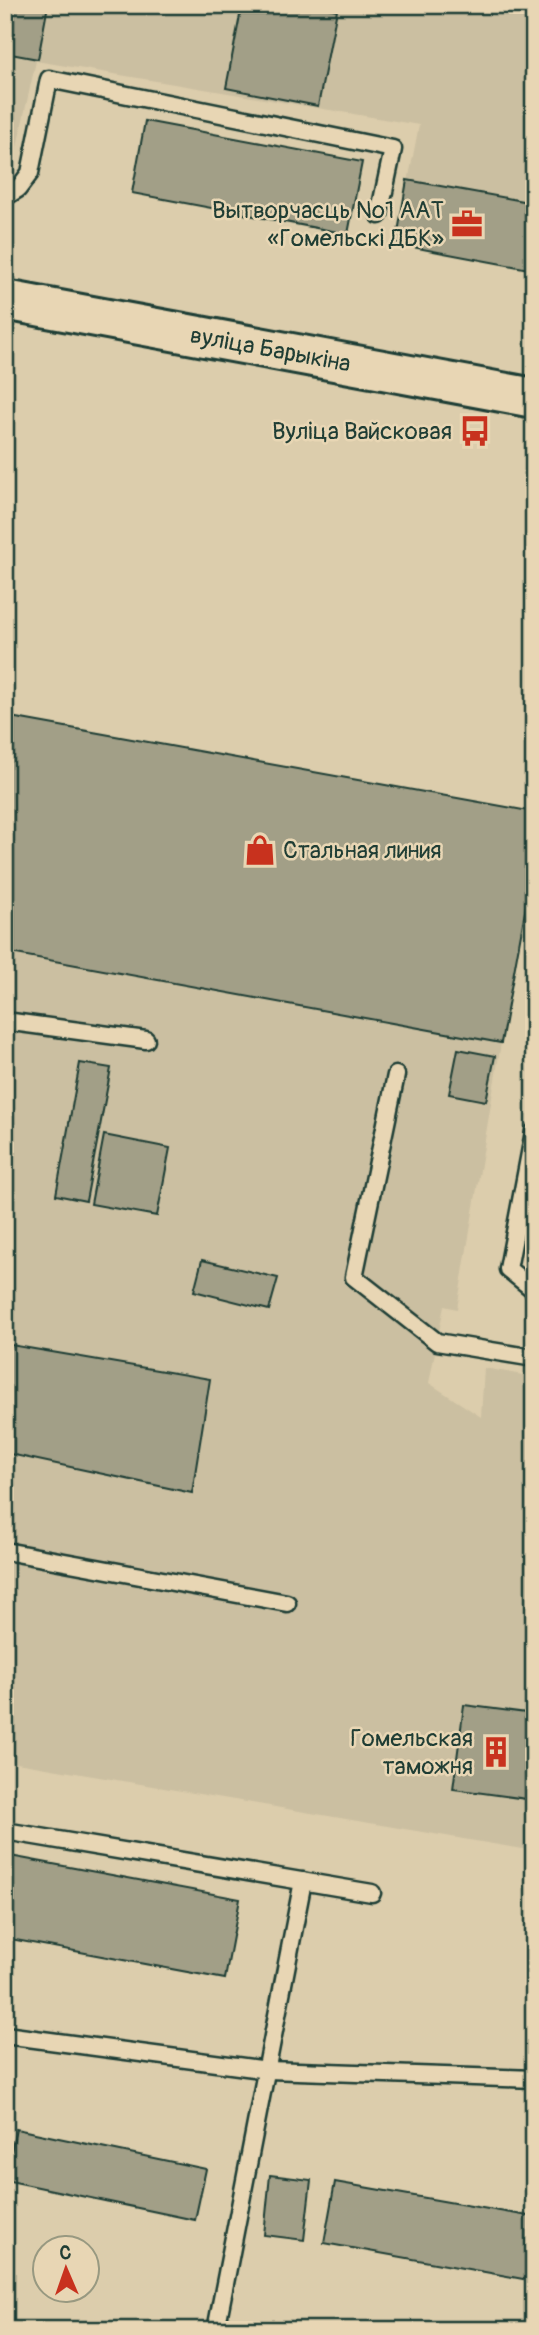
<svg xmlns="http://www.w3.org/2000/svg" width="539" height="2335" viewBox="0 0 539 2335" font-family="Pangolin,sans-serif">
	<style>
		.built { fill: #cbbfa1 }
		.building { fill: #a29f87; stroke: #1f3d34; stroke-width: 2 }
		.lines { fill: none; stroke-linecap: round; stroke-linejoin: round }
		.service-casing { stroke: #1f3d34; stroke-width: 21 }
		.primary-casing { stroke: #1f3d34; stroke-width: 44 }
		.service { stroke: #e8d6b4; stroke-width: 16 }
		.primary { stroke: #e8d6b4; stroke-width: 38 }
		.labels { text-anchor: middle; stroke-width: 5; stroke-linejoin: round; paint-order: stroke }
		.poi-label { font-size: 24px; fill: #1f3d34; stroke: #e8d6b4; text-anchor: end }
		.street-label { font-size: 24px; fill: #1f3d34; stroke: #e8d6b4 }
	</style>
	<rect width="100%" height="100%" fill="#dccdac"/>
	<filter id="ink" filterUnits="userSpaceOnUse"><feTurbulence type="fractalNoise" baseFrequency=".0143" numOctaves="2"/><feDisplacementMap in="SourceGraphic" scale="14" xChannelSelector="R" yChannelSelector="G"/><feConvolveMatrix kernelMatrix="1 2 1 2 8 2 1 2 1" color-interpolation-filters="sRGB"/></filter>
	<g filter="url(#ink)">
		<!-- built -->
		<g class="built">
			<polygon points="5,5 534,5 534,270 396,244 419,125 36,61 12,169 5,168"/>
			<polygon points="5,716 534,812 534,884 530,884 501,1043 457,1309 444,1306 429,1383 481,1417 484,1368 534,1377 534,1851 5,1761"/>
		</g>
		<!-- building -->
		<g class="building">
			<polygon points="5,5 48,5 38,59 5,53"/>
			<polygon points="242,5 314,5 337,10 318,106 226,88"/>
			<polygon points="145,121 362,162 348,234 132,193"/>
			<polygon points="5,126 14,128 7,163 5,163"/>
			<polygon points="407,180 534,203 534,270 396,244"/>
			<polygon points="5,716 534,812 534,862 501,1043 5,952"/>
			<polygon points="458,1049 495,1056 486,1101 449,1094"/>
			<polygon points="80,1063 111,1068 86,1201 56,1195"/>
			<polygon points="104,1135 170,1148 157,1216 91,1204"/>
			<polygon points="202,1260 278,1278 269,1310 194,1291"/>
			<polygon points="5,1344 210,1379 192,1493 5,1453"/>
			<polygon points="464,1705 534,1714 534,1800 453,1789"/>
			<polygon points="5,1855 240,1899 225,1979 5,1938"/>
			<polygon points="16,2129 206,2169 195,2220 5,2180"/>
			<polygon points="270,2175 311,2180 304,2240 264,2235"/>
			<polygon points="335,2182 534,2217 534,2281 324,2243"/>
		</g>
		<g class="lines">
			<defs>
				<g id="service">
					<polyline points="5,197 18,189 30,173 49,79 393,149 379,215"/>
					<polyline points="5,1021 146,1040"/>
					<polyline points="396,1075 354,1277 437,1342 534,1358"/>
					<polyline points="534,1132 508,1269 534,1290"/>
					<polyline points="5,1551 287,1603"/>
					<polyline points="5,1831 372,1893"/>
					<polyline points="5,2035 268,2070 534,2079"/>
					<polyline points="216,2330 303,1881"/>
				</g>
				<g id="primary">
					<path id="s1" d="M 5,300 L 534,398"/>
				</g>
			</defs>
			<!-- service casing -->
			<use href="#service" class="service-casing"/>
			<!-- primary casing -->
			<use href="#primary" class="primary-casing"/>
			<!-- service -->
			<use href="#service" class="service"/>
			<!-- primary -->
			<use href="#primary" class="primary"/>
		</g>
	</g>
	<!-- icons -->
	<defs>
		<symbol id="office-bare" viewBox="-9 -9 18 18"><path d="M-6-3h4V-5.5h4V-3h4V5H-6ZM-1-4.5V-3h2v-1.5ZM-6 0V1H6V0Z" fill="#c8321e" stroke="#e8d6b4" stroke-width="2.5" paint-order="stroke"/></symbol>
		<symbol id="bus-bare" viewBox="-9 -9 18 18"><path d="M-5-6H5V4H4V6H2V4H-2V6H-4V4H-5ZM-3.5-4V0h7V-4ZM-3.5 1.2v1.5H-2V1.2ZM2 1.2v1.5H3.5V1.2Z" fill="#c8321e" stroke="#e8d6b4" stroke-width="2.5" paint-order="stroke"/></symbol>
		<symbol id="shop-bare" viewBox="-9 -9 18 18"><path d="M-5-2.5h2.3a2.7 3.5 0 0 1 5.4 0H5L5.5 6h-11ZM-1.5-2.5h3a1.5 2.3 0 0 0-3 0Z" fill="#c8321e" stroke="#e8d6b4" stroke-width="2.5" paint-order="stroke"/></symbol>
		<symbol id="building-bare" viewBox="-9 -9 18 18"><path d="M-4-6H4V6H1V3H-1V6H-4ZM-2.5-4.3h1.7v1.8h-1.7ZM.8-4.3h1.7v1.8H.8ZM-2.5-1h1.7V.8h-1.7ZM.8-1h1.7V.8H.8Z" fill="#c8321e" stroke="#e8d6b4" stroke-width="2.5" paint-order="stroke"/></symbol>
	</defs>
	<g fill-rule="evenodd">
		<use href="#office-bare" x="445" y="202" width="44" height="44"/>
		<use href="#bus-bare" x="453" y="409" width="44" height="44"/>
		<use href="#shop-bare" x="238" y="828" width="44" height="44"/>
		<use href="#building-bare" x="474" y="1730" width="44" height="44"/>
	</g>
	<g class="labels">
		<!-- poi labels -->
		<g class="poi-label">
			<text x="444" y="218">Вытворчасць №1 ААТ<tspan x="444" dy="28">«Гомельскі ДБК»</tspan></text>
			<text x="452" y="439">Вуліца Вайсковая</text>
			<text x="283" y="858" text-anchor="start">Стальная линия</text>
			<text x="473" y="1746">Гомельская<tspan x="473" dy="28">таможня</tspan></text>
		</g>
		<!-- street labels -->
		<g class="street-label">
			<text dy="8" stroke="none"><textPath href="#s1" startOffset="270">вуліца Барыкіна</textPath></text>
		</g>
	</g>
	<!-- margin -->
	<rect width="539" height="2335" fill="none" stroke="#e8d6b4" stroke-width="28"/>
	<rect x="14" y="14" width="511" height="2307" fill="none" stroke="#1f3d34" stroke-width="2.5" filter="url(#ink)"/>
	<!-- north arrow -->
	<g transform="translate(66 2269) rotate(358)"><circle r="33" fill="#e8d6b4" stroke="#989981" stroke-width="2"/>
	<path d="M0-5L12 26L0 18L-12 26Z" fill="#c8321e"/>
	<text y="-10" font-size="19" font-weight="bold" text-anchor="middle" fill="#1f3d34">С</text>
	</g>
</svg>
